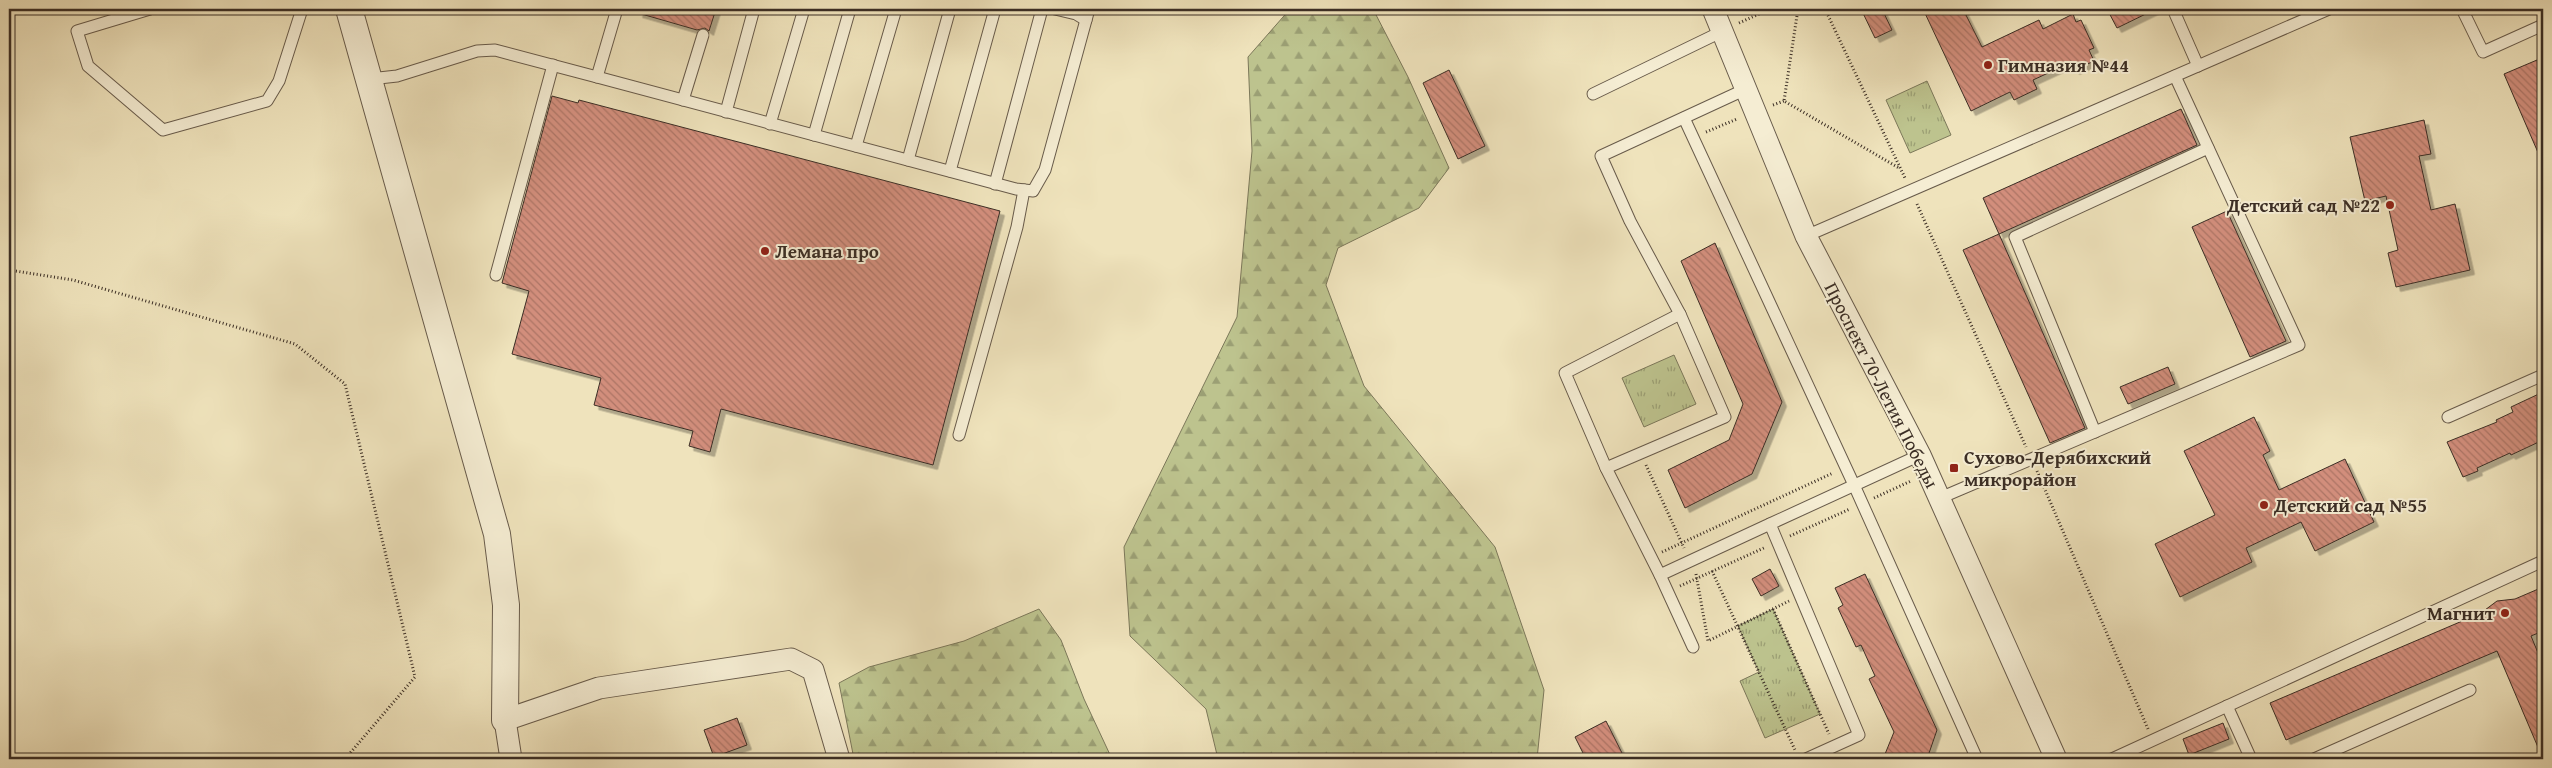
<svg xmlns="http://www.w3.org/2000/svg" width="2552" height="768" viewBox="0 0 2552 768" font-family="'Gentium Book Plus',serif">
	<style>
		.forest { fill: url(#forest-firs); stroke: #7c785a }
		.park { fill: url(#park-tufts); stroke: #7c785a }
		.building { fill: url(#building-back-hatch); stroke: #3b2e25; filter: url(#shadow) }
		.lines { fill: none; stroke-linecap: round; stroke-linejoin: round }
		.service-casing { stroke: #685b4b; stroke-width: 13 }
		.minor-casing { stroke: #685b4b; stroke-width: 23 }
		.tertiary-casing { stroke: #685b4b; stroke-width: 28 }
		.path { stroke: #3b2e25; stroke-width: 3; stroke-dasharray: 1 2.5; stroke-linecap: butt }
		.service { stroke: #f5edd3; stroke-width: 11 }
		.minor { stroke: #f5edd3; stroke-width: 21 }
		.tertiary { stroke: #f5edd3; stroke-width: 26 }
		.poi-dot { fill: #8f2418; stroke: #f5edd3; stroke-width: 2 }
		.labels { text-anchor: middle; stroke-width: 4; stroke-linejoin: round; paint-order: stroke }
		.poi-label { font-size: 19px; font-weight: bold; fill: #3b2e25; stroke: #f5edd3; text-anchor: start }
		.street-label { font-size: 19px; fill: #3b2e25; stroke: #f5edd3 }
	</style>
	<defs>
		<pattern id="forest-firs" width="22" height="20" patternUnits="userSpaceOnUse" patternTransform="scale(1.25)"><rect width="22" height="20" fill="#bdc38e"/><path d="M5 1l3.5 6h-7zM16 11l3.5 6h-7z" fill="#9b9f74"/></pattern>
		<pattern id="park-tufts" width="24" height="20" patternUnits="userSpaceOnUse" patternTransform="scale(1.25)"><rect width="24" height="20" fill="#bdc38e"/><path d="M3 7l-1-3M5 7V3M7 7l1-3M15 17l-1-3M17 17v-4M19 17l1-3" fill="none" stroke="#9b9f74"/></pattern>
		<pattern id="building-back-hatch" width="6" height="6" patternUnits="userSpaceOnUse" patternTransform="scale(1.25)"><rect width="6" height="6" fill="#d28e7c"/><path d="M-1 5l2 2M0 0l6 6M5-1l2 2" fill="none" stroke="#ac7465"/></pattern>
		<filter id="shadow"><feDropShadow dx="4.5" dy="4.5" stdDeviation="0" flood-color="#0004"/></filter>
	</defs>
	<rect width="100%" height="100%" fill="#efe3bc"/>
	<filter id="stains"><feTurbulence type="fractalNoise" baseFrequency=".004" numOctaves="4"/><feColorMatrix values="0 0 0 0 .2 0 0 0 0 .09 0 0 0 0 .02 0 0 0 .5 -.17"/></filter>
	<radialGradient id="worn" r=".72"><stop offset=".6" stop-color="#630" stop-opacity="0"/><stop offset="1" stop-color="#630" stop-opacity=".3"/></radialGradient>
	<!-- forest -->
	<g class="forest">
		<polygon points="1290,9 1373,9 1408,77 1449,168 1419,208 1338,248 1326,285 1364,386 1495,547 1544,690 1537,759 1218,759 1206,709 1130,636 1124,547 1237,317 1252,151 1248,57"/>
		<polygon points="1039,609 1061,640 1084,699 1112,759 854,759 839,683 869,667 964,641"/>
	</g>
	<!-- park -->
	<g class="park">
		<polygon points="1927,81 1951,135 1910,153 1886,100"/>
		<polygon points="1674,355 1696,404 1644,427 1622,378"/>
		<polygon points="1773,609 1820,714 1765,738 1740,681 1759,672 1738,626"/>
	</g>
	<!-- building -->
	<g class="building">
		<polygon points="639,9 716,9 709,31 705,28 697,30 638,13"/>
		<polygon points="1861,9 1882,9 1892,30 1875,38"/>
		<polygon points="1923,9 1963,9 1982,47 2039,20 2043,29 2073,14 2076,22 2081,20 2094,48 2089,50 2094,61 2075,70 2072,62 2033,80 2037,89 2014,100 2010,92 1971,111"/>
		<polygon points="2107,9 2156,9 2117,28"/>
		<polygon points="2537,60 2543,76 2543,164 2504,74"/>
		<polygon points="1449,70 1485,146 1458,159 1423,83"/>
		<polygon points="552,96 578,103 579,100 1000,211 933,465 721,409 710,452 689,446 693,431 594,405 601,378 512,354 529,291 502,283"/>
		<polygon points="2181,109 2197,145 1999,234 1983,198"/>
		<polygon points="2424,120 2431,154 2419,156 2431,210 2455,204 2470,270 2396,287 2388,253 2398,250 2386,196 2365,201 2350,137"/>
		<polygon points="2227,211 2286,341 2250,357 2192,227"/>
		<polygon points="1999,234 2085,428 2050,443 1963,250"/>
		<polygon points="1715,243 1782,402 1752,474 1685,508 1668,470 1729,440 1743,404 1681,261"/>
		<polygon points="2168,367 2175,384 2128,404 2120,387"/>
		<polygon points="2543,392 2543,440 2511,455 2510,453 2477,468 2478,471 2463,477 2447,442 2497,422 2496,420 2513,412 2511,407"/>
		<polygon points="2254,417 2270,451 2263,455 2279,490 2345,459 2374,522 2315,551 2301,522 2246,548 2252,562 2180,597 2155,544 2215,515 2184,451"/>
		<polygon points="1770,569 1779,586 1761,596 1752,579"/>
		<polygon points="1865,574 1937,730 1927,759 1883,759 1894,732 1869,679 1875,676 1861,645 1856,647 1838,608 1843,605 1835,588"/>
		<polygon points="2543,587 2543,631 2531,636 2543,665 2543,759 2497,651 2286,740 2270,703 2481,613 2497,601 2515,599"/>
		<polygon points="737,718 747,745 714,757 704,730"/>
		<polygon points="1606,721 1625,759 1586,759 1575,737"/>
		<polygon points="2223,723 2229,739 2189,755 2183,739"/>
	</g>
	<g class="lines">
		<defs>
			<g id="service">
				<polyline points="150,9 77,31 88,66 163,130 267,101 279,81 302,9"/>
				<polyline points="617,9 597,77 1016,189 1033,191 1045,170 1089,9"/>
				<polyline points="1055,9 1076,14 1086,20"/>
				<polyline points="2173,9 2198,66"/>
				<polyline points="2462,9 2483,52 2543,25"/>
				<polyline points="370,79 397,76 477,51 495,50 597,77"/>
				<polyline points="1746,89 1601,156 1630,221 1680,314 1725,417 1606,468 1660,575 1770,524"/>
				<polyline points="1593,94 1723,31"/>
				<polyline points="683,100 703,35"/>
				<polyline points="726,112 754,9"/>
				<polyline points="1684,118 1854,485 1977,759"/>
				<polyline points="770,124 804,9"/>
				<polyline points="814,135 850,9"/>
				<polyline points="856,146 896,9"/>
				<polyline points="908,160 950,9"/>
				<polyline points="950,171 995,9"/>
				<polyline points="995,184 1042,9"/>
				<polyline points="1806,236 2329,9"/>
				<polyline points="496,275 553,65"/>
				<polyline points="2448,417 2543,375"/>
				<polyline points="2095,432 2015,237 2208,148"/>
				<polyline points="959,435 1017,227 1024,190"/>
				<polyline points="1606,468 1565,373 1680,314"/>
				<polyline points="1940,498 2299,345 2175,76"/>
				<polyline points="1660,575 1693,647"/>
				<polyline points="2227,706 2251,759"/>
				<polyline points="1806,759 1859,735 1770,524 1920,455"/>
				<polyline points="2112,759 2543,561"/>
				<polyline points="2314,759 2470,690"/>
			</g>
			<g id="minor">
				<polyline points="1713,9 1806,236 1920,455 2056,759"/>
				<polyline points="511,759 505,720 599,688 791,659 813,670 839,759"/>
			</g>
			<polyline id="tertiary" points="349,9 497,534 506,605 505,720"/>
		</defs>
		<!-- service casing -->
		<use href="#service" class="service-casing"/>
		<!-- minor casing -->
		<use href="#minor" class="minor-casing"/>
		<!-- tertiary casing -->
		<use href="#tertiary" class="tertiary-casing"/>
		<!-- path -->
		<g class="path">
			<polyline points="1798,9 1784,101 1899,168"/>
			<polyline points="1825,9 1905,178"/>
			<polyline points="1739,23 1770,9"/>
			<polyline points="1773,105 1784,101"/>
			<polyline points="1706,132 1737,119"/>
			<polyline points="1917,204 2026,447"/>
			<polyline points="9,270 73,280 295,344 345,384 415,677 345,759"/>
			<polyline points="1646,465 1684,548"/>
			<polyline points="2037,471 2148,729"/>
			<polyline points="1874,498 1911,481"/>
			<polyline points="1790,536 1850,509"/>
			<polyline points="1662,552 1833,473"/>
			<polyline points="1712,571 1795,750"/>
			<polyline points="1696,574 1708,641 1789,601"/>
			<polyline points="1680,586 1766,547"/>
			<polyline points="1773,609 1829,734"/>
		</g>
		<!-- service -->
		<use href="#service" class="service"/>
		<!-- minor -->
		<use href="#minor" class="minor"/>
		<!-- tertiary -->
		<use href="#tertiary" class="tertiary"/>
	</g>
	<!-- markers -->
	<g class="poi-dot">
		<circle cx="1988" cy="65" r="5"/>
		<circle cx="2390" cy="205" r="5"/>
		<circle cx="765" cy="251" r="5"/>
		<rect x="1949" y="463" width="10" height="10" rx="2.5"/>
		<circle cx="2264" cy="505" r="5"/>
		<circle cx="2505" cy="613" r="5"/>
	</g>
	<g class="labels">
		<!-- poi labels -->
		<g class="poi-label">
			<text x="1998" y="72">Гимназия №44</text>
			<text x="2380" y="212" text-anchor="end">Детский сад №22</text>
			<text x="775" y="258">Лемана про</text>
			<text x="1964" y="464">Сухово-Дерябихский<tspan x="1964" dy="22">микрорайон</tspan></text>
			<text x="2274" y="512">Детский сад №55</text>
			<text x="2495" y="620" text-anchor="end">Магнит</text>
		</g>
		<!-- street labels -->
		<g class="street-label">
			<text transform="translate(1882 385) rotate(63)" y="7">Проспект 70-Летия Победы</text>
		</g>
	</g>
	<!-- margin -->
	<rect width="2552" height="768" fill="none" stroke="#efe3bc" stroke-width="30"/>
	<rect x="10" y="10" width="2532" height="748" fill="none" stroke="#3b2e25" stroke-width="2.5"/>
	<rect x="15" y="15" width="2522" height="738" fill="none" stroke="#3b2e25"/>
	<rect width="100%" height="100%" filter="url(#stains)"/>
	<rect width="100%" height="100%" fill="url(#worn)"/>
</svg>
